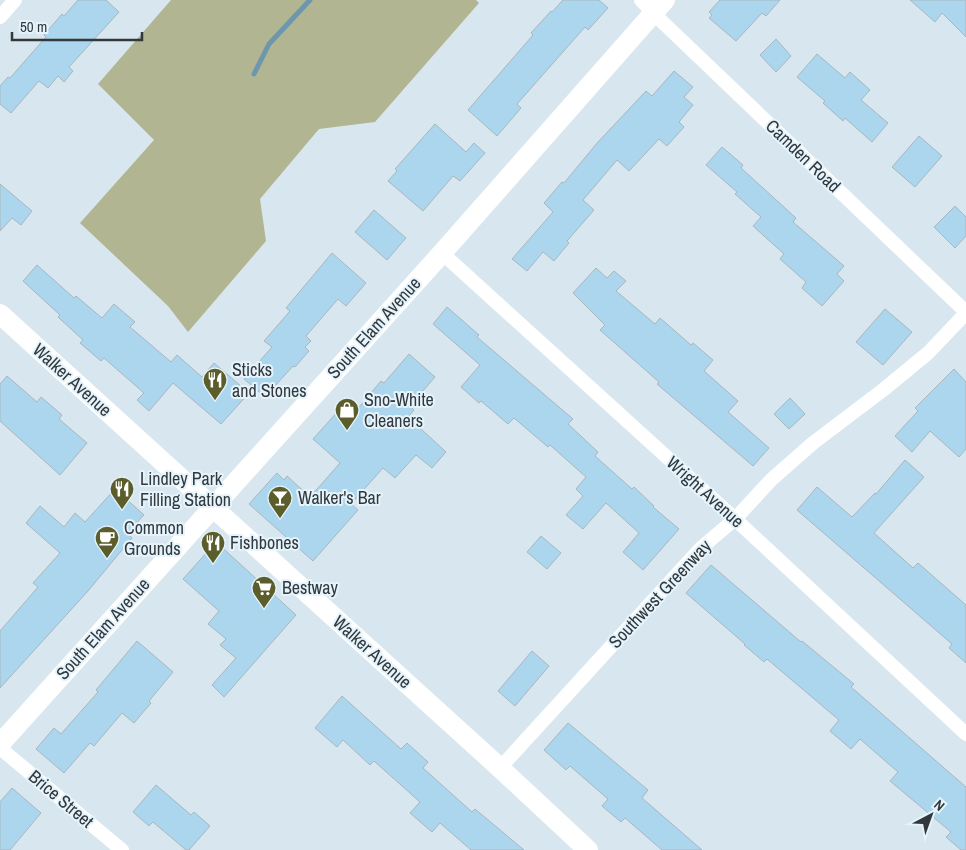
<svg xmlns="http://www.w3.org/2000/svg" width="966" height="850" viewBox="0 0 966 850" font-family="'Archivo Narrow',sans-serif">
	<style>
		.green { fill: #b2b591 }
		.lines { fill: none; stroke-linecap: round; stroke-linejoin: round }
		.stream { stroke: #6d97ac; stroke-width: 5 }
		.building { fill: #abd6ed; stroke: #a8b7be }
		.street { stroke: #fff; stroke-width: 14 }
		.secondary { stroke: #fff; stroke-width: 20 }
		.labels { text-anchor: middle; stroke-width: 4; stroke-linejoin: round; paint-order: stroke }
		.street-label { font-size: 18px; fill: #32383b; stroke: #e5f4fc }
		.poi-label { font-size: 18px; fill: #32383b; stroke: #e5f4fc; text-anchor: start }
	</style>
	<rect width="100%" height="100%" fill="#d8e7ef"/>
	<!-- green -->
	<polygon class="green" points="171,0 476,0 479,3 375,122 319,129 260,199 266,241 188,332 168,306 80,223 154,140 98,84"/>
	<g class="lines">
		<!-- stream -->
		<polyline class="stream" points="254,74 269,44 310,0"/>
	</g>
	<!-- building -->
	<g class="building">
		<polygon points="78,0 106,0 119,12 69,67 73,71 64,82 58,76 48,88 39,81 11,113 0,104 0,86 8,77 10,78 46,37 44,35 62,14 64,16"/>
		<polygon points="563,0 599,0 608,8 588,30 585,27 517,104 521,108 497,136 468,110 533,35 531,33 551,11 552,12"/>
		<polygon points="720,0 780,0 766,16 762,13 736,41 709,18 712,15 709,12"/>
		<polygon points="910,0 966,0 966,37 942,13 935,22"/>
		<polygon points="776,39 791,56 776,72 760,55"/>
		<polygon points="817,54 845,78 850,72 870,90 861,100 888,123 872,142 845,118 843,121 823,103 825,101 797,77"/>
		<polygon points="674,71 693,87 684,97 693,105 679,122 684,127 667,146 659,139 629,171 617,160 583,200 594,210 567,241 569,243 554,261 543,252 527,271 512,259 553,212 544,203 562,182 564,183 598,142 646,91 652,96"/>
		<polygon points="435,124 466,152 474,143 485,153 460,181 453,176 423,211 388,181 397,171 395,169"/>
		<polygon points="919,136 942,156 915,187 892,167"/>
		<polygon points="722,147 743,165 741,168 796,218 793,222 844,266 837,274 844,281 822,306 802,288 806,282 780,259 784,254 753,226 761,217 735,194 737,192 706,165"/>
		<polygon points="0,184 32,211 21,225 12,218 0,231"/>
		<polygon points="955,206 966,217 966,236 955,248 934,227"/>
		<polygon points="374,210 406,238 387,260 355,232"/>
		<polygon points="332,253 366,283 346,306 338,299 306,336 311,341 305,347 309,351 295,367 293,366 265,397 244,379 272,347 264,341 290,311 286,308"/>
		<polygon points="37,265 74,298 76,296 102,318 114,304 135,322 130,327 171,362 177,355 202,377 214,363 249,393 221,424 173,383 149,411 137,400 144,393 104,358 101,361 80,343 83,340 58,317 60,315 23,281"/>
		<polygon points="596,268 607,278 614,271 626,281 616,291 655,324 660,318 691,345 693,343 713,360 704,371 738,401 728,412 769,448 753,466 657,384 659,382 600,330 605,325 573,293"/>
		<polygon points="447,307 479,335 477,337 573,419 568,424 598,452 595,456 632,489 634,487 654,506 653,507 679,529 643,570 623,552 639,533 606,503 583,529 566,515 583,496 576,489 586,477 550,445 548,447 514,418 508,424 481,401 479,403 461,387 480,365 433,324"/>
		<polygon points="885,309 912,332 883,365 856,342"/>
		<polygon points="409,354 435,377 410,406 414,410 408,417 446,452 432,468 416,455 395,478 383,468 351,504 358,510 313,561 249,504 277,473 284,480 287,476 310,497 340,463 313,439 340,409 350,418 381,381 384,383"/>
		<polygon points="954,369 966,382 966,449 959,457 930,431 912,452 895,436 918,411 915,408"/>
		<polygon points="7,376 37,402 41,397 62,415 59,419 87,443 60,475 0,421 0,384"/>
		<polygon points="790,398 805,414 789,429 774,414"/>
		<polygon points="905,460 924,477 874,533 913,568 918,563 966,605 966,663 949,648 952,644 797,510 817,487 852,517 875,493 876,494"/>
		<polygon points="115,489 144,515 127,533 132,538 88,591 0,688 0,631 38,587 33,583 60,553 26,523 40,506 64,527 75,513 85,522"/>
		<polygon points="541,536 561,553 547,569 527,552"/>
		<polygon points="216,542 296,615 224,697 212,685 236,658 220,645 226,639 208,624 219,611 183,579"/>
		<polygon points="711,565 801,642 802,641 854,684 851,687 966,787 966,850 961,850 946,837 951,832 890,781 898,772 860,739 851,749 830,731 839,720 767,659 764,662 744,645 745,644 686,593"/>
		<polygon points="137,641 173,672 149,701 151,703 134,723 122,713 94,746 90,743 64,773 36,749 54,728 61,734 98,692 96,690"/>
		<polygon points="532,651 549,666 515,706 498,691"/>
		<polygon points="342,696 401,749 407,743 428,762 423,768 472,812 475,809 524,850 471,850 440,823 432,832 410,813 420,802 374,761 370,765 343,740 337,747 315,728"/>
		<polygon points="568,723 648,790 642,798 702,850 662,850 625,818 621,822 602,806 608,799 570,766 566,770 544,750"/>
		<polygon points="156,785 191,815 194,812 210,826 189,850 186,850 153,822 149,826 133,812"/>
		<polygon points="12,788 41,813 10,850 0,850 0,802"/>
	</g>
	<g class="lines">
		<!-- street -->
		<g class="street">
			<polyline points="641,0 653,13 966,312"/>
			<polyline points="0,17 15,0"/>
			<polyline points="442,253 735,519 966,734"/>
			<polyline points="0,748 122,850"/>
			<polyline points="500,768 701,548 735,519 772,479 813,443 883,390 928,353 966,313"/>
		</g>
		<!-- secondary -->
		<g class="secondary">
			<polyline points="0,314 500,768 588,850"/>
			<polyline points="0,744 442,253 665,0"/>
		</g>
	</g>
	<!-- icons -->
	<defs>
		<symbol id="restaurant-pin" viewBox="-11 -11 22 30"><path d="M0 17L-7.5 6A9.5 9.5 0 1 1 7.5 6Z" fill="#5b5d2a" stroke="#e5f4fc"/><path d="M-5-6h1v4h1v-4h1v4h1v-4h1v5L-1.5 .5V6h-2V.5L-5-1ZM5-6V6H3V1.5H1.5Q1.5-4 5-6Z" fill="#fff"/></symbol>
		<symbol id="shop-pin" viewBox="-11 -11 22 30"><path d="M0 17L-7.5 6A9.5 9.5 0 1 1 7.5 6Z" fill="#5b5d2a" stroke="#e5f4fc"/><path d="M-5-2.5h2.3a2.7 3.5 0 0 1 5.4 0H5L5.5 6h-11ZM-1.5-2.5h3a1.5 2.3 0 0 0-3 0Z" fill="#fff"/></symbol>
		<symbol id="bar-pin" viewBox="-11 -11 22 30"><path d="M0 17L-7.5 6A9.5 9.5 0 1 1 7.5 6Z" fill="#5b5d2a" stroke="#e5f4fc"/><path d="M-6-5H6L.8 .8V4.5H3.5V6h-7V4.5H-.8V.8Z" fill="#fff"/></symbol>
		<symbol id="cafe-pin" viewBox="-11 -11 22 30"><path d="M0 17L-7.5 6A9.5 9.5 0 1 1 7.5 6Z" fill="#5b5d2a" stroke="#e5f4fc"/><path d="M-5.5-4.5H6V0H3Q3 3.5 0 3.5H-2.5Q-5.5 3.5-5.5 0ZM3-3.2v2h1.7v-2ZM-6 4.5H4V6H-6Z" fill="#fff"/></symbol>
		<symbol id="supermarket-pin" viewBox="-11 -11 22 30"><path d="M0 17L-7.5 6A9.5 9.5 0 1 1 7.5 6Z" fill="#5b5d2a" stroke="#e5f4fc"/><path d="M-6-5.5h2.5l.6 2H6L4.5 2H-2.5L-4.4-4H-6ZM-1.5 3.2a1.3 1.3 0 1 0 .1 0ZM3 3.2a1.3 1.3 0 1 0 .1 0Z" fill="#fff"/></symbol>
	</defs>
	<g fill-rule="evenodd">
		<use href="#restaurant-pin" x="201" y="366" width="28" height="38"/>
		<use href="#shop-pin" x="333" y="396" width="28" height="38"/>
		<use href="#restaurant-pin" x="108" y="475" width="28" height="38"/>
		<use href="#bar-pin" x="266" y="484" width="28" height="38"/>
		<use href="#cafe-pin" x="93" y="524" width="28" height="38"/>
		<use href="#restaurant-pin" x="199" y="529" width="28" height="38"/>
		<use href="#supermarket-pin" x="250" y="574" width="28" height="38"/>
	</g>
	<g class="labels">
		<!-- street labels -->
		<g class="street-label">
			<text transform="translate(803 156) rotate(44)" y="6">Camden Road</text>
			<text transform="translate(374 328) rotate(-48)" y="6">South Elam Avenue</text>
			<text transform="translate(72 380) rotate(42)" y="6">Walker Avenue</text>
			<text transform="translate(705 492) rotate(42)" y="6">Wright Avenue</text>
			<text transform="translate(660 594) rotate(-47)" y="6">Southwest Greenway</text>
			<text transform="translate(103 629) rotate(-48)" y="6">South Elam Avenue</text>
			<text transform="translate(372 652) rotate(42)" y="6">Walker Avenue</text>
			<text transform="translate(61 799) rotate(40)" y="6">Brice Street</text>
		</g>
		<!-- poi labels -->
		<g class="poi-label">
			<text x="232" y="376">Sticks<tspan x="232" dy="21">and Stones</tspan></text>
			<text x="364" y="406">Sno-White<tspan x="364" dy="21">Cleaners</tspan></text>
			<text x="140" y="485">Lindley Park<tspan x="140" dy="21">Filling Station</tspan></text>
			<text x="298" y="504">Walker's Bar</text>
			<text x="124" y="534">Common<tspan x="124" dy="21">Grounds</tspan></text>
			<text x="230" y="549">Fishbones</text>
			<text x="282" y="594">Bestway</text>
		</g>
	</g>
	<!-- north arrow -->
	<g transform="translate(931 815) rotate(41)" stroke="#e5f4fc" stroke-width="4" paint-order="stroke">
	<path d="M0-4L9 19L0 12L-9 19Z" fill="#32383b"/>
	<text y="-8" font-size="14" font-weight="bold" text-anchor="middle" fill="#32383b">N</text>
	</g>
	<!-- scale -->
	<path d="M12 32v8h130v-8" fill="none" stroke="#32383b" stroke-width="2.5"/>
	<text x="20" y="32" font-size="15" fill="#32383b" stroke="#e5f4fc" stroke-width="4" paint-order="stroke">50 m</text>
</svg>
